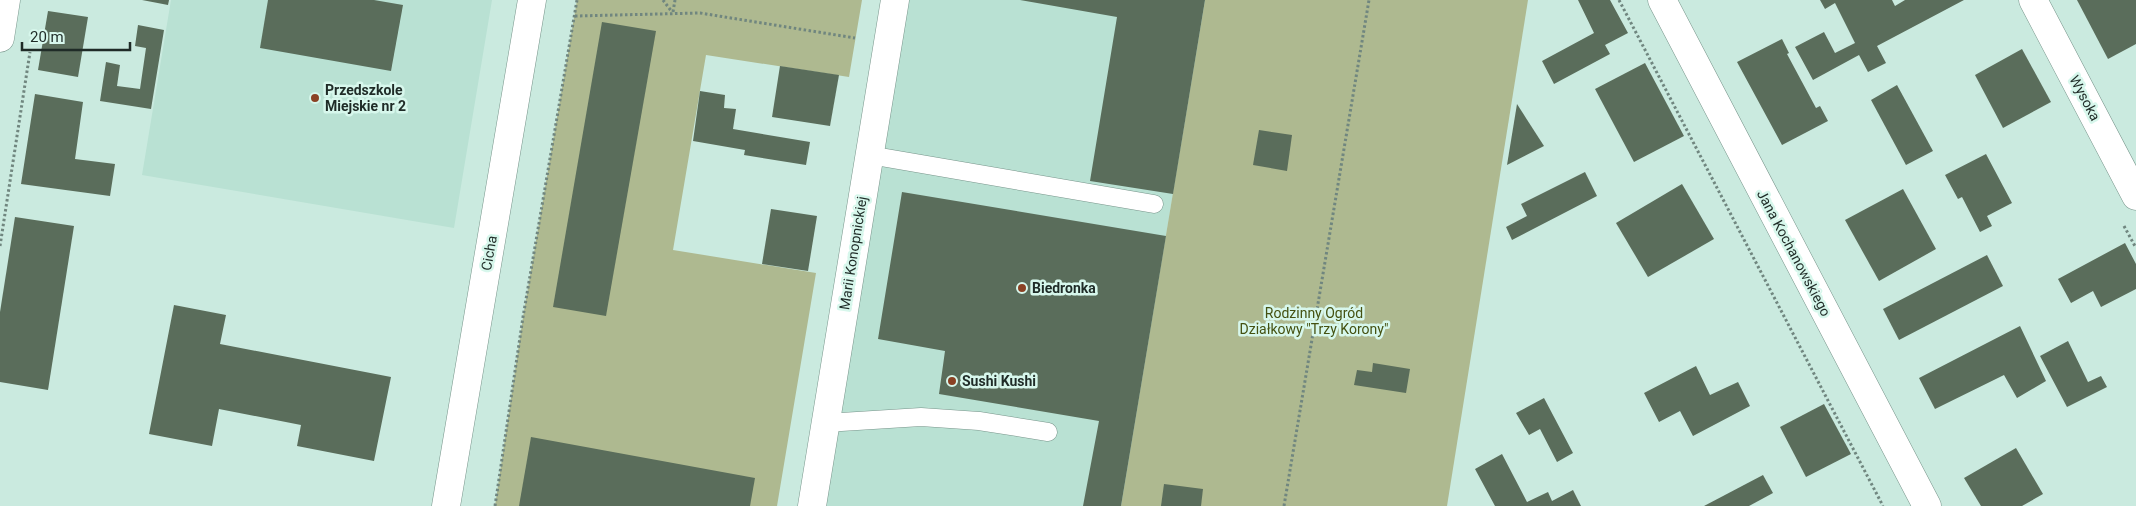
<svg xmlns="http://www.w3.org/2000/svg" width="2136" height="506" viewBox="0 0 2136 506" font-family="Roboto,sans-serif">
	<style>
		.built { fill: #b9e1d3 }
		.green { fill: #aeb990 }
		.building { fill: #5a6d5b }
		.lines { fill: none; stroke-linecap: round; stroke-linejoin: round }
		.service-casing { stroke: #78958b; stroke-width: 19 }
		.minor-casing { stroke: #78958b; stroke-width: 29 }
		.path { stroke: #70867f; stroke-width: 3; stroke-dasharray: 2.5 2.5; stroke-linecap: butt }
		.service { stroke: #fff; stroke-width: 18 }
		.minor { stroke: #fff; stroke-width: 28 }
		.poi-dot { fill: #8a4124; stroke: #d7f7ec; stroke-width: 2 }
		.labels { text-anchor: middle; stroke-width: 5; stroke-linejoin: round; paint-order: stroke }
		.poi-label { font-size: 14px; font-weight: bold; fill: #1f2b27; stroke: #d7f7ec; text-anchor: start }
		.street-label { font-size: 14px; fill: #1f2b27; stroke: #d7f7ec }
		.park-label { font-size: 14px; fill: #445111; stroke: #d7f7ec }
	</style>
	<rect width="100%" height="100%" fill="#caeadf"/>
	<!-- built -->
	<g class="built">
		<polygon points="171,0 492,0 454,228 142,175"/>
		<polygon points="895,0 1205,0 1121,506 812,506"/>
	</g>
	<!-- green -->
	<g class="green">
		<polygon points="577,0 862,0 849,77 706,55 673,250 816,273 777,506 495,506 523,317"/>
		<polygon points="1205,0 1528,0 1447,506 1121,506"/>
	</g>
	<!-- building -->
	<g class="building">
		<polygon points="142,0 169,0 168,5"/>
		<polygon points="268,0 374,0 403,5 391,71 260,48"/>
		<polygon points="1020,0 1205,0 1173,194 1090,181 1117,17"/>
		<polygon points="1578,0 1610,0 1628,33 1605,45 1610,54 1554,84 1542,61 1594,33"/>
		<polygon points="1820,0 1892,0 1895,6 1905,0 1964,0 1877,46 1886,63 1868,72 1859,55 1813,80 1795,47 1824,32 1835,53 1855,43 1835,3 1825,9"/>
		<polygon points="2077,0 2136,0 2136,44 2108,59"/>
		<polygon points="48,11 88,17 78,77 38,70"/>
		<polygon points="602,22 656,31 606,316 553,307"/>
		<polygon points="138,25 164,30 151,109 100,101 106,62 120,65 117,86 140,89 146,48 135,46"/>
		<polygon points="1782,39 1789,53 1787,54 1816,108 1820,106 1828,121 1782,145 1737,62"/>
		<polygon points="2022,49 2051,102 2003,128 1975,75"/>
		<polygon points="1645,63 1684,136 1634,162 1595,89"/>
		<polygon points="780,66 839,75 830,126 772,117"/>
		<polygon points="1897,85 1933,151 1906,165 1871,100"/>
		<polygon points="700,91 725,95 724,108 736,109 733,129 810,142 806,165 744,155 745,150 693,141"/>
		<polygon points="35,94 83,102 75,159 115,164 110,196 21,184"/>
		<polygon points="1517,104 1544,146 1507,165"/>
		<polygon points="1259,130 1292,135 1287,171 1253,165"/>
		<polygon points="1986,154 2012,203 1987,216 1992,226 1980,232 1962,197 1958,199 1945,175"/>
		<polygon points="1585,172 1597,196 1512,240 1506,227 1527,216 1521,204"/>
		<polygon points="1682,184 1714,239 1648,277 1616,223"/>
		<polygon points="1903,189 1936,249 1879,281 1845,220"/>
		<polygon points="902,192 1166,236 1121,506 1083,506 1099,421 939,394 945,351 878,339"/>
		<polygon points="771,209 817,216 808,271 762,264"/>
		<polygon points="15,217 74,226 48,390 0,382 0,312"/>
		<polygon points="2125,243 2136,264 2136,289 2101,307 2093,291 2071,303 2058,279"/>
		<polygon points="1987,255 2003,286 1899,340 1883,309"/>
		<polygon points="174,305 226,315 220,344 391,377 374,461 297,446 301,425 219,409 212,446 149,434"/>
		<polygon points="2020,326 2046,381 2017,398 2004,375 1935,409 1919,378"/>
		<polygon points="2068,341 2088,382 2101,376 2107,387 2067,407 2040,356"/>
		<polygon points="1373,363 1410,369 1406,393 1354,385 1357,370 1372,372"/>
		<polygon points="1696,366 1710,395 1738,382 1750,406 1693,436 1680,411 1659,422 1644,393"/>
		<polygon points="1544,398 1573,453 1557,462 1540,429 1529,435 1516,413"/>
		<polygon points="1824,404 1851,454 1806,477 1780,427"/>
		<polygon points="531,437 755,478 750,506 519,506"/>
		<polygon points="2016,448 2043,494 2022,506 1981,506 1964,478"/>
		<polygon points="1502,454 1527,502 1548,492 1552,501 1573,490 1581,506 1495,506 1475,469"/>
		<polygon points="1763,475 1773,493 1749,506 1704,506"/>
		<polygon points="1164,484 1203,489 1201,506 1161,506"/>
	</g>
	<g class="lines">
		<defs>
			<g id="service">
				<polyline points="869,155 1154,204"/>
				<polyline points="825,423 921,417 979,421 1048,432"/>
			</g>
			<g id="minor">
				<polyline points="1662,0 1927,506"/>
				<polyline points="2033,0 2136,196"/>
				<polyline points="0,38 6,0"/>
				<polyline points="446,506 532,0"/>
				<polyline points="812,506 895,0"/>
			</g>
		</defs>
		<!-- service casing -->
		<use href="#service" class="service-casing"/>
		<!-- minor casing -->
		<use href="#minor" class="minor-casing"/>
		<!-- path -->
		<g class="path">
			<polyline points="663,0 672,12"/>
			<polyline points="1619,0 1883,506"/>
			<polyline points="673,12 675,0"/>
			<polyline points="575,16 700,13 855,38"/>
			<polyline points="2124,226 2136,248"/>
			<polyline points="0,246 30,52"/>
			<polyline points="495,506 523,317 577,0"/>
			<polyline points="1284,506 1369,0"/>
		</g>
		<!-- service -->
		<use href="#service" class="service"/>
		<!-- minor -->
		<use href="#minor" class="minor"/>
	</g>
	<!-- markers -->
	<g class="poi-dot">
		<circle cx="315" cy="98" r="5"/>
		<circle cx="1022" cy="288" r="5"/>
		<circle cx="952" cy="381" r="5"/>
	</g>
	<g class="labels">
		<!-- poi labels -->
		<g class="poi-label">
			<text x="325" y="95">Przedszkole<tspan x="325" dy="16">Miejskie nr 2</tspan></text>
			<text x="1032" y="293">Biedronka</text>
			<text x="962" y="386">Sushi Kushi</text>
		</g>
		<!-- street labels -->
		<g class="street-label">
			<text transform="translate(2085 98) rotate(62)" y="5">Wysoka</text>
			<text transform="translate(489 253) rotate(-80)" y="5">Cicha</text>
			<text transform="translate(853 253) rotate(-81)" y="5">Marii Konopnickiej</text>
			<text transform="translate(1794 253) rotate(62)" y="5">Jana Kochanowskiego</text>
		</g>
		<!-- park labels -->
		<g class="park-label">
			<text x="1314" y="318">Rodzinny Ogród<tspan x="1314" dy="16">Działkowy "Trzy Korony"</tspan></text>
		</g>
	</g>
	<!-- scale -->
	<path d="M22 42v8h108v-8" fill="none" stroke="#1f2b27" stroke-width="2.5"/>
	<text x="30" y="42" font-size="15" fill="#1f2b27" stroke="#d7f7ec" stroke-width="4" paint-order="stroke">20 m</text>
</svg>
